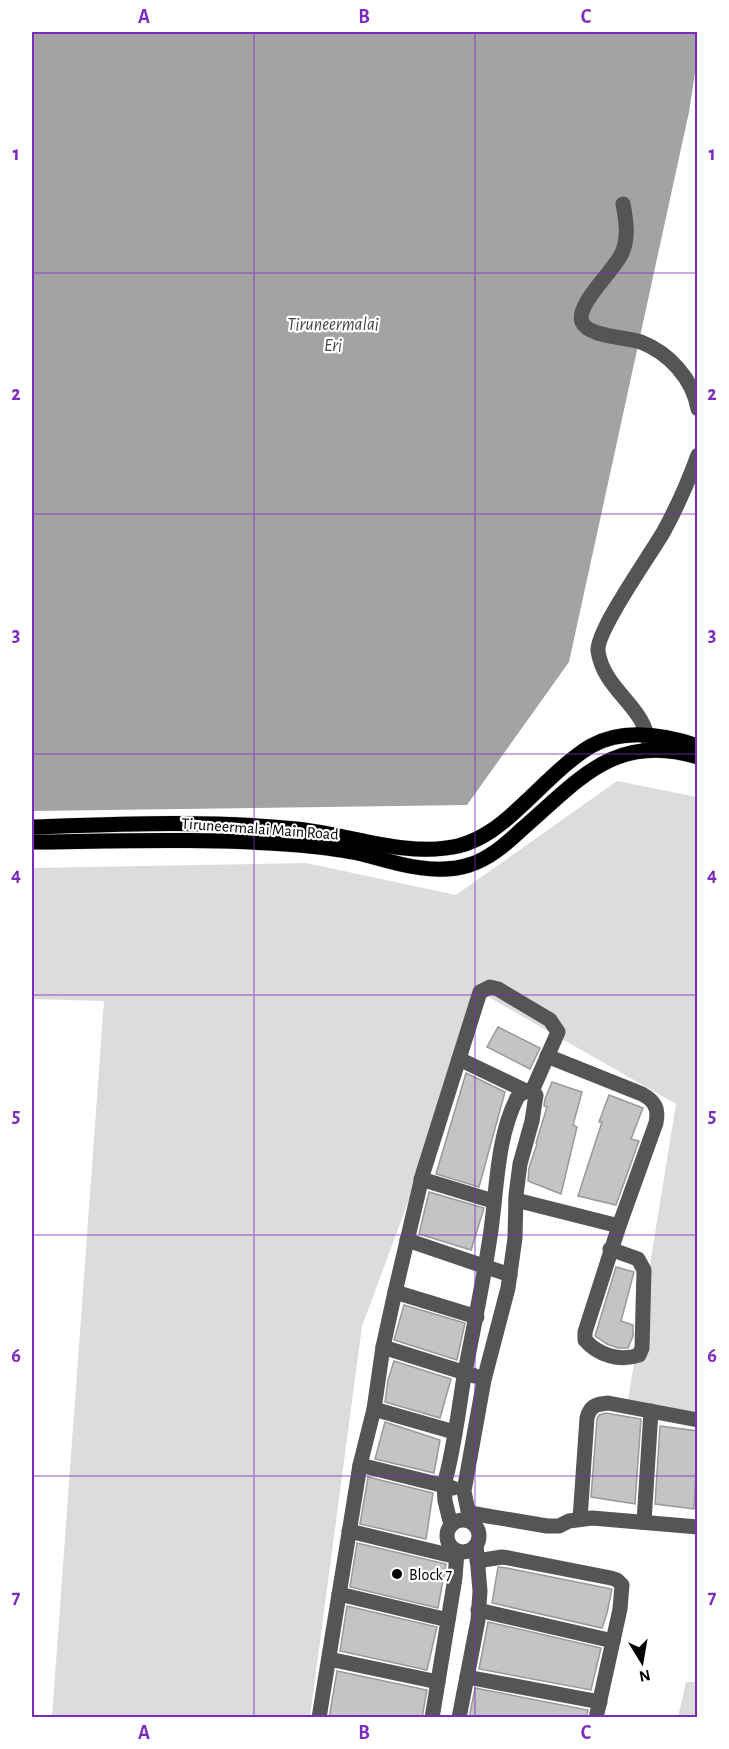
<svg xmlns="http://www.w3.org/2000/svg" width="729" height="1749" viewBox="0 0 729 1749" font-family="'Alegreya Sans',sans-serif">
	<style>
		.green { fill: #dcdcdc }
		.water { fill: #a3a3a3 }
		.building { fill: #c4c4c4; stroke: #999; stroke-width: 1.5 }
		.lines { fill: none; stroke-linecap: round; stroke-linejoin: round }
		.major-casing { stroke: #dbdbdb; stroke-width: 16 }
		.minor { stroke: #555; stroke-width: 15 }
		.major { stroke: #000; stroke-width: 15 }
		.grid { fill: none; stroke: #7b2cbf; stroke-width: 1.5; stroke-opacity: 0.55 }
		.poi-dot { fill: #000; stroke: #fff; stroke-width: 2 }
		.labels { text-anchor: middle; stroke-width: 4.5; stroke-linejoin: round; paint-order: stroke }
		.street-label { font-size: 16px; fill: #000; stroke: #fff }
		.poi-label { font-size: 16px; fill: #000; stroke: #fff; text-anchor: start }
		.water-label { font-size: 18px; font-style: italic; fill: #444; stroke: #fff }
		.neatline { fill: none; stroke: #7b2cbf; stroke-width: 2 }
		.grid-label { font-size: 20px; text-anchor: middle; font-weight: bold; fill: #7b2cbf }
	</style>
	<rect width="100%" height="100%" fill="#fff"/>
	<!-- green -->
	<g class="green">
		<polygon points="617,781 697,797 697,1413 628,1400 676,1104 485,995 362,1326 310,1717 52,1717 104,1001 32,999 32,868 306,863 456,895"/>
		<polygon points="686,1682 697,1682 697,1717 678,1717"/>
	</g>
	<!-- water -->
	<polygon class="water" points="32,32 697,32 697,60 689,112 569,662 467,805 32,811"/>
	<!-- building -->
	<g class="building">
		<polygon points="498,1027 540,1048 530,1069 487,1047"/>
		<polygon points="466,1073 505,1092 479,1187 436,1174"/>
		<polygon points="552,1082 582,1092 573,1125 577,1127 561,1194 528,1181 529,1168 537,1144 536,1143 547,1107 544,1106 545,1099"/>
		<polygon points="609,1095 643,1108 631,1139 639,1141 616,1205 578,1196 602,1122 599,1122"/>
		<polygon points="429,1192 484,1208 471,1250 419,1234"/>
		<polygon points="616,1267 634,1272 621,1321 633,1325 633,1336 628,1348 618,1348 607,1344 595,1336"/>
		<polygon points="404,1305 465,1323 457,1360 394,1340"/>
		<polygon points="394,1361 451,1379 440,1418 385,1402 388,1380"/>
		<polygon points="606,1413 641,1419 635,1504 591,1497 597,1419 599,1415"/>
		<polygon points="385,1422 440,1440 434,1473 375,1459"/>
		<polygon points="660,1426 698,1431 694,1509 655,1504"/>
		<polygon points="368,1477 433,1493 426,1539 360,1524"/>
		<polygon points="357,1543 446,1564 438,1608 350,1587"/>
		<polygon points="498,1567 507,1568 612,1589 607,1613 602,1628 492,1603"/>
		<polygon points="347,1606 437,1627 427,1670 340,1651"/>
		<polygon points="488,1622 601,1648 591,1690 479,1669"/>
		<polygon points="337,1671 427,1690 422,1718 329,1718"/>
		<polygon points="475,1688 588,1710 586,1718 469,1718"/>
	</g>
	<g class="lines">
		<defs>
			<g id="major">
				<path d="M 32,827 C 119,824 208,820 296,829 C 348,834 405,858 458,846 C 482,840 501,825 519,808 C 540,789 567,760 591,746 C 623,728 665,735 698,746"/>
				<path d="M 32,842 C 121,841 210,838 299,845 C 320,847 341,849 362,854 C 396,863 434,876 469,865 C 489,859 506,844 521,830 C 579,780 614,732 698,757"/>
			</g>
		</defs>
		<!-- major casing -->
		<use href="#major" class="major-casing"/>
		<!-- minor -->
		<g class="minor">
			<path d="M 623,204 C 626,220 629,237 622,253 C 614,271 575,305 582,322 C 588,337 627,337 641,342 C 669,353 693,379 698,409"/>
			<path d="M 649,747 C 647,706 604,692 598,651 C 596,631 651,554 664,531 C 677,507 689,480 698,455"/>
			<path d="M 547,1056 L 642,1094 C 655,1101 659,1109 656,1123 L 619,1226"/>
			<polyline points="459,1059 526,1091"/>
			<polyline points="421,1179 493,1201"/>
			<path d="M 516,1200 L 619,1226 L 585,1332 L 585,1340 C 598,1355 620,1362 639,1355 L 642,1348 L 644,1270 L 638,1259 L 610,1249"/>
			<polyline points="407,1240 510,1275"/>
			<polyline points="395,1292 477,1317"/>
			<polyline points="383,1347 475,1376"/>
			<polyline points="374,1409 454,1432"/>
			<polyline points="360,1465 453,1488"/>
			<polyline points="470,1513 547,1526 559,1526 569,1521 592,1518 698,1527"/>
			<path d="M 580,1519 L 587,1418 C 590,1406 596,1404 608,1403 L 698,1420"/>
			<circle cx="463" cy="1536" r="16"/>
			<polyline points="644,1522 651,1411"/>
			<path d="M 451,1525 L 445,1501 L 444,1485 C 454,1450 458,1413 464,1377 C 473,1330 483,1284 490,1237 C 497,1193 496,1139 517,1098 C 521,1092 526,1091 532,1091 L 536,1095 L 532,1121 L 520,1164 L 516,1195 L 515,1238 L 508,1288 L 484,1380 L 464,1491 L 470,1521"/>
			<polyline points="349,1531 457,1557"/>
			<polyline points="477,1561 502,1557 509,1558 611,1578 617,1580 622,1585 620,1609 596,1718"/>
			<polyline points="339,1594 448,1620"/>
			<polyline points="478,1610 613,1641"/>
			<polyline points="329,1659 438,1682"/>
			<polyline points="467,1677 600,1702"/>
			<polyline points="319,1718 360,1465 374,1409 383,1347 395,1292 423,1173 480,992 490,987 498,989 550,1020 558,1032 532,1091"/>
			<polyline points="432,1718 455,1578 457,1551"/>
			<polyline points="459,1718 478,1620 480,1591 476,1545"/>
		</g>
		<!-- major -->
		<use href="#major" class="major"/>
	</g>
	<!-- grid -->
	<path class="grid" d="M 254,32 L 254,1718M 475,32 L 475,1718M 32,273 L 698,273M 32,514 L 698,514M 32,754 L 698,754M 32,995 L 698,995M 32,1235 L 698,1235M 32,1476 L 698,1476"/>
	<!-- markers -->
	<circle class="poi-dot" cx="397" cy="1574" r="6"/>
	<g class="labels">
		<!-- street labels -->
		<g class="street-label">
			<text transform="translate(260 828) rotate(4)" y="6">Tiruneermalai Main Road</text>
		</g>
		<!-- poi labels -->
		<g class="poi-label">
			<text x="409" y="1580">Block 7</text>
		</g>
		<!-- water labels -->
		<g class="water-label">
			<text x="333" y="330">Tiruneermalai<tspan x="333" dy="21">Eri</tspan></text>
		</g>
	</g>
	<!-- border -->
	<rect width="729" height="1749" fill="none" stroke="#ffffff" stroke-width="66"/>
	<!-- north arrow -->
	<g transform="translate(642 1662) rotate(169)" stroke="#ffffff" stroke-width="4.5" paint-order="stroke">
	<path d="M0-4.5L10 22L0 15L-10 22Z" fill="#000000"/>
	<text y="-9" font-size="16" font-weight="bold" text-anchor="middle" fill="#000000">N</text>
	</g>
	<rect x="33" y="33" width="663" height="1683" class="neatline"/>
	<g class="grid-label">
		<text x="144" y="23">A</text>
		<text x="364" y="23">B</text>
		<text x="586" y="23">C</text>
		<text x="16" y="160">1</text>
		<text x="712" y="160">1</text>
		<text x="16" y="400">2</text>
		<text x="712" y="400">2</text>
		<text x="16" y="641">3</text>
		<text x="712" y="641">3</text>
		<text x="16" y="881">4</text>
		<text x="712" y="881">4</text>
		<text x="16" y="1122">5</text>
		<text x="712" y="1122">5</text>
		<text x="16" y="1362">6</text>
		<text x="712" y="1362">6</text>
		<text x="16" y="1603">7</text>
		<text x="712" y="1603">7</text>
		<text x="144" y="1739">A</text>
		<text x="364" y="1739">B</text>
		<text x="586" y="1739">C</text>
	</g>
</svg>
